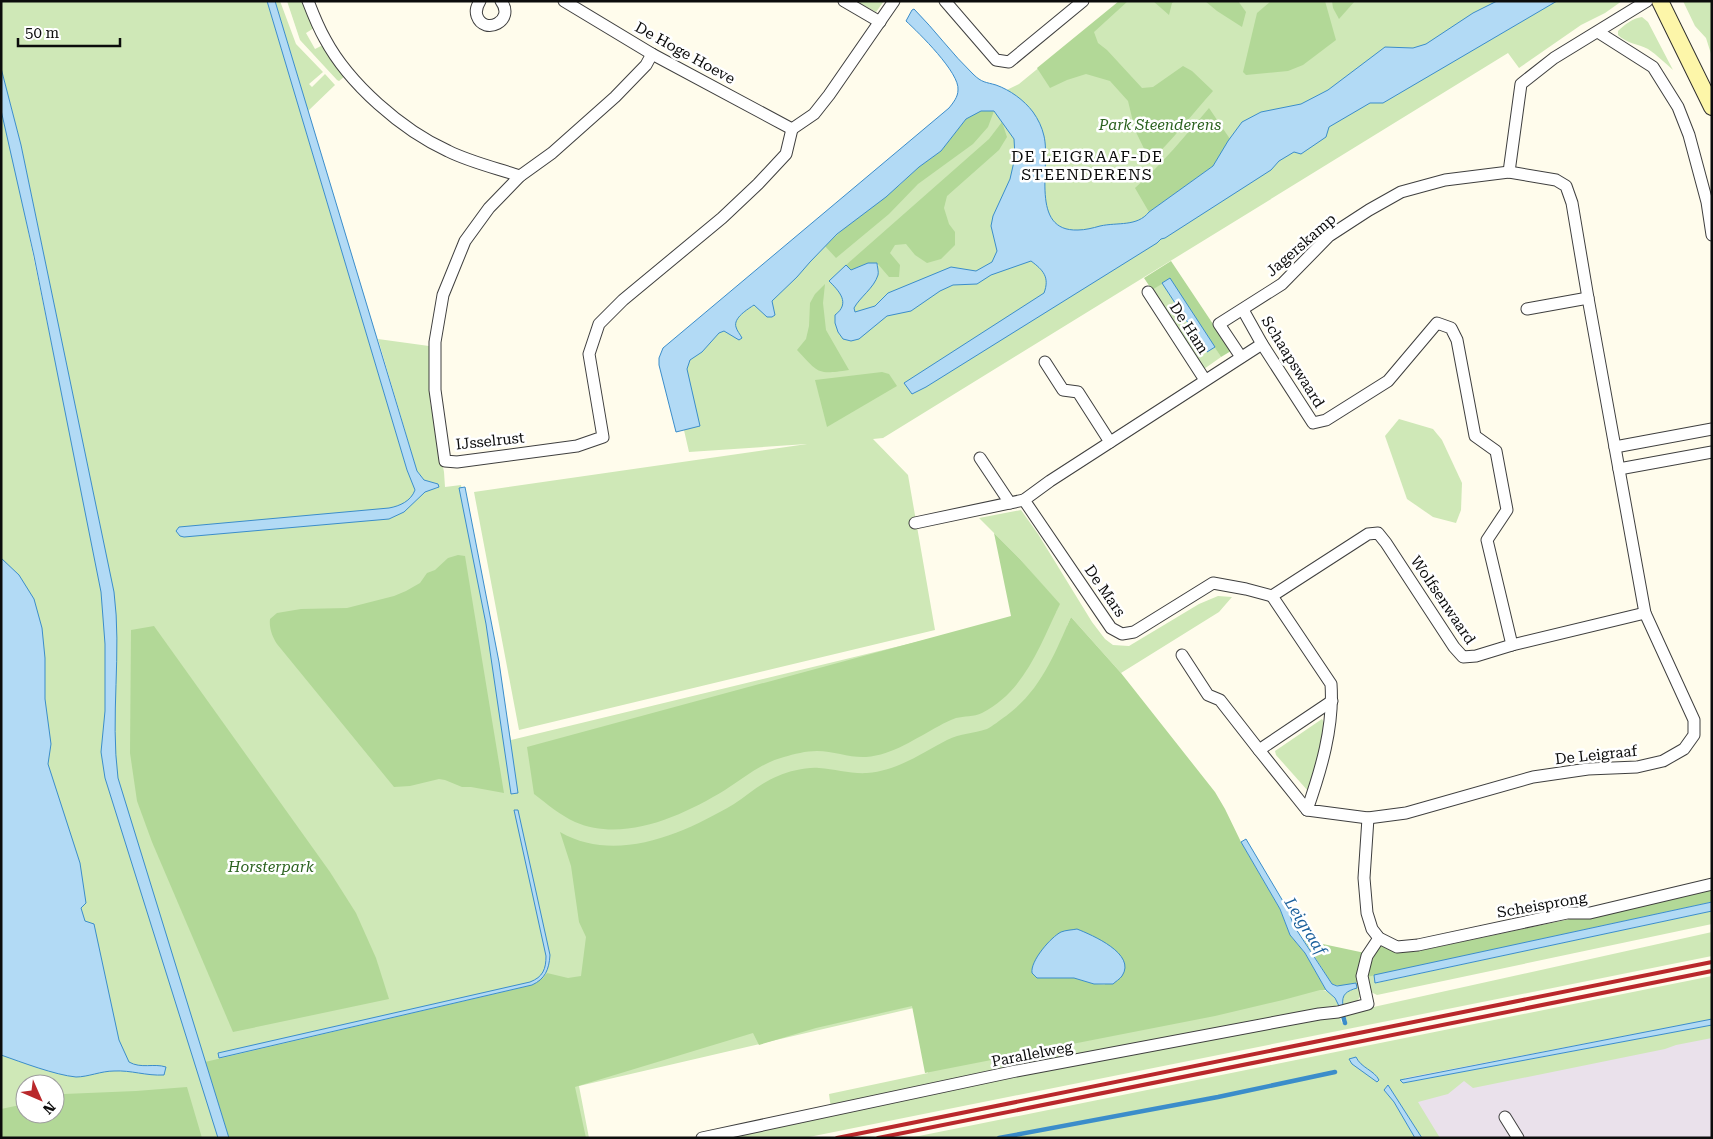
<svg xmlns="http://www.w3.org/2000/svg" width="1713" height="1139" viewBox="0 0 1713 1139" font-family="'Roboto Serif',serif">
	<style>
		.industrial { fill: #eae1eb }
		.green { fill: #cfe8b7; fill-rule: evenodd }
		.forest { fill: #b2d897; fill-rule: evenodd }
		.water { fill: #b2daf5; stroke: #3b8dca }
		.lines { fill: none; stroke-linecap: round; stroke-linejoin: round }
		.stream { stroke: #3b8dca; stroke-width: 4.5 }
		.street-casing { stroke: #3f3f3f; stroke-width: 13 }
		.secondary-casing { stroke: #2e2e2e; stroke-width: 18 }
		.street { stroke: #fff; stroke-width: 11 }
		.secondary { stroke: #fdf6a9; stroke-width: 16 }
		.rail { stroke: #b9282b; stroke-width: 4 }
		.labels { text-anchor: middle; stroke-width: 5; stroke-linejoin: round; paint-order: stroke }
		.street-label { font-size: 15px; fill: #0c0c0c; stroke: #fff }
		.park-label { font-size: 15px; font-style: italic; fill: #2b621f; stroke: #fff }
		.neighbourhood-label { font-size: 16px; letter-spacing: 1px; fill: #0c0c0c; stroke: #fff }
		.water-label { font-size: 16px; font-style: italic; fill: #195f9b; stroke: #fff }
	</style>
	<rect width="100%" height="100%" fill="#fffcec"/>
	<!-- industrial -->
	<polygon class="industrial" points="1712,1017 1712,1138 1434,1138 1393,1071"/>
	<!-- green -->
	<g class="green">
		<path d="M 1,1 L 267,1 L 407,470 L 415,487 L 414,492 L 438,488 L 438,484 L 424,480 L 417,471 L 378,339 L 429,346 L 430,402 L 444,472 L 445,487 L 461,485 L 511,740 L 1053,609 L 1056,612 L 1059,604 L 1019,558 L 979,518 L 1021,510 L 1038,534 L 1092,622 L 1105,639 L 1113,645 L 1129,646 L 1199,604 L 1218,596 L 1232,597 L 1219,612 L 1121,673 L 1071,617 L 1067,626 L 1323,990 C 1330,991 1336,999 1339,1006 L 1326,1007 L 831,1109 L 829,1094 L 928,1073 L 918,1007 L 579,1086 L 589,1138 L 1,1138 L 1,110 L 10,144 L 70,433 L 95,542 L 103,540 L 21,145 L 1,68 ZM 25,1084 L 55,1084 L 55,1114 L 25,1114 Z"/>
		<polygon points="275,1 280,1 296,44 323,72 309,84 312,87 325,74 335,85 308,111"/>
		<polygon points="287,1 303,1 314,28 306,33 315,49 323,45 345,76 339,81 337,80 300,40"/>
		<polygon points="856,1 884,1 876,12"/>
		<polygon points="1120,1 1622,1 1605,13 1581,25 1519,68 1508,53 883,438 873,439 908,475 935,630 519,730 474,492 807,444 689,452 670,369 978,104 1019,84"/>
		<polygon points="1683,1 1712,1 1712,57 1706,38 1695,26"/>
		<path d="M 1642,17 L 1648,22 L 1673,70 C 1665,63 1657,55 1648,49 C 1638,44 1626,43 1618,35 L 1618,31 C 1624,25 1633,18 1642,17 Z"/>
		<polygon points="1162,283 1207,352 1215,347 1221,357 1204,369 1152,290"/>
		<polygon points="1399,419 1433,429 1442,440 1462,483 1461,510 1456,523 1433,517 1407,499 1385,436"/>
		<polygon points="1322,719 1325,724 1318,772 1308,791 1276,755 1275,751"/>
		<polygon points="1712,911 1712,924 1377,995 1371,992 1367,977 1374,975 1376,983"/>
		<polygon points="1712,932 1712,956 804,1138 724,1138 963,1087 1326,1017 1340,1017 1342,1023 1347,1022 1345,1015 1369,1008"/>
		<polygon points="1712,976 1712,1019 1405,1078 1404,1083 1712,1025 1712,1038 1676,1045 1665,1049 1473,1088 1464,1081 1448,1094 1418,1102 1440,1138 1422,1138 1388,1085 1384,1090 1394,1102 1415,1138 909,1138"/>
		<path d="M 1360,981 L 1362,994 L 1357,1001 L 1343,1006 C 1341,994 1346,991 1357,988 L 1356,983 Z"/>
	</g>
	<!-- forest -->
	<g class="forest">
		<path d="M 1119,1 L 1128,1 L 1094,32 L 1098,43 L 1107,50 L 1142,88 L 1153,87 L 1183,66 L 1192,71 L 1213,91 C 1192,114 1173,140 1150,161 L 1135,130 L 1128,101 L 1110,81 L 1086,74 L 1067,80 L 1050,88 L 1037,68 Z"/>
		<polygon points="1153,1 1175,1 1172,3 1169,15"/>
		<polygon points="1205,1 1238,1 1246,12 1242,27 1217,11"/>
		<polygon points="1271,1 1325,1 1336,40 1303,65 1288,71 1246,75 1243,72 1257,13"/>
		<polygon points="1332,1 1355,1 1339,19 1333,8"/>
		<path d="M 1209,108 L 1230,139 L 1213,166 L 1149,212 L 1135,188 C 1163,163 1185,136 1209,108 Z"/>
		<polygon points="985,110 994,111 988,127 973,144 918,184 889,214 836,258 825,246 848,225 900,185 919,167 941,151 966,119 976,112"/>
		<polygon points="1002,122 1007,137 999,150 947,196 944,208 949,224 955,232 955,245 941,259 927,263 915,255 906,244 895,245 890,253 900,265 899,277 889,277 877,263 868,263 851,270 846,265 989,139"/>
		<polygon points="1171,261 1231,351 1221,357 1170,279 1152,290 1144,278"/>
		<path d="M 825,284 L 823,303 L 826,330 L 849,370 C 816,375 819,373 797,350 L 806,339 L 809,326 L 810,303 L 815,294 Z"/>
		<polygon points="882,372 889,374 897,386 827,427 815,380"/>
		<path d="M 994,533 L 1019,558 L 1060,604 C 1040,645 1025,691 982,713 C 974,717 964,716 956,718 C 950,720 944,723 939,726 C 916,738 893,755 866,757 C 850,758 834,751 817,751 C 806,751 794,754 784,757 C 761,763 744,778 725,790 C 682,816 624,843 575,822 C 560,815 547,804 534,794 L 527,747 L 1011,616 Z"/>
		<path d="M 458,555 L 465,556 L 504,793 L 471,787 L 462,787 L 445,780 L 439,779 L 410,786 L 394,787 L 277,644 C 272,636 269,628 270,619 L 277,613 L 301,609 L 347,608 L 394,596 L 406,591 L 420,583 L 427,573 L 435,570 L 448,558 Z"/>
		<path d="M 1071,617 L 1121,673 L 1215,792 L 1225,809 L 1241,842 L 1280,909 L 1290,935 L 1305,953 L 1326,990 L 1320,990 L 1283,1000 L 1215,1016 L 925,1073 L 912,1006 L 816,1028 L 759,1045 L 753,1033 L 575,1087 L 586,1138 L 229,1138 L 205,1062 L 532,985 L 543,978 L 547,973 L 568,978 L 581,976 L 586,937 L 579,922 L 571,866 L 560,832 C 616,864 683,834 734,804 C 748,795 762,782 778,776 C 790,771 806,767 819,768 C 835,769 851,774 867,773 C 897,771 922,753 947,740 C 961,733 973,734 987,729 C 993,726 1000,720 1006,716 C 1041,690 1054,655 1071,617 ZM 1086,933 L 1105,985 L 1094,984 L 1074,978 L 1037,978 L 1032,973 Z"/>
		<polygon points="154,626 330,872 356,913 376,958 389,999 233,1032 152,842 137,801 130,753 131,630"/>
		<path d="M 1712,889 L 1712,902 L 1367,977 L 1367,973 L 1377,949 L 1380,946 C 1392,947 1402,952 1414,952 Z"/>
		<path d="M 1304,940 L 1365,953 L 1360,981 C 1352,985 1340,988 1332,984 Z"/>
		<polygon points="187,1087 202,1138 1,1138 1,1109 25,1104 25,1114 55,1114 55,1096 64,1094 136,1091"/>
	</g>
	<!-- water -->
	<g class="water">
		<path d="M 267,1 L 275,1 L 417,471 L 424,480 L 438,484 L 439,487 L 425,492 L 404,512 L 389,519 L 184,537 L 180,536 L 176,531 L 179,527 L 389,508 C 400,506 411,501 415,490 L 407,470 Z"/>
		<path d="M 1497,1 L 1557,1 L 1383,103 L 1370,103 L 1329,127 L 1326,137 L 1301,154 L 1294,152 L 1279,161 L 1271,170 L 1165,238 L 1161,239 L 1157,243 L 926,387 L 912,394 L 904,383 L 1044,293 C 1050,277 1043,270 1031,261 L 991,275 L 977,284 L 953,285 L 940,291 L 911,311 L 887,316 L 859,339 L 851,341 L 843,339 L 838,332 L 835,323 L 835,315 C 851,303 839,291 829,281 L 846,265 L 851,270 L 868,263 L 877,263 C 877,266 879,272 878,275 C 874,288 860,297 854,308 L 855,312 L 875,306 L 888,293 L 951,267 L 976,271 L 992,262 L 997,251 L 991,226 L 993,216 L 1010,179 L 1015,157 L 1014,139 L 994,111 L 981,111 L 966,119 L 941,151 L 919,167 L 886,197 L 837,234 L 810,262 L 797,277 L 772,301 L 775,315 L 772,317 L 767,317 L 754,305 C 748,309 733,318 736,327 C 737,331 740,334 742,338 L 739,340 L 724,331 L 719,333 L 702,352 L 690,360 L 687,369 L 700,426 L 676,432 L 659,365 L 659,358 L 663,348 L 949,108 C 953,103 958,97 958,90 C 960,73 919,33 906,21 L 912,10 L 914,9 C 935,30 952,54 973,74 C 982,83 986,82 996,85 C 1010,90 1024,100 1033,112 C 1038,119 1042,127 1044,136 C 1051,165 1029,232 1078,230 C 1085,230 1093,228 1100,226 C 1118,222 1137,227 1149,212 L 1213,166 L 1228,141 L 1242,122 L 1261,112 L 1301,104 L 1328,90 L 1385,47 L 1413,48 L 1426,44 L 1473,13 Z"/>
		<path d="M 1,68 L 21,145 L 114,592 C 122,653 110,716 118,778 L 229,1138 L 218,1138 L 105,778 L 101,752 L 105,711 L 105,644 L 101,592 L 34,256 L 1,110 Z"/>
		<polygon points="1170,278 1215,347 1207,352 1162,283"/>
		<polygon points="465,487 499,662 518,793 511,794 486,624 459,488"/>
		<path d="M 1,558 L 19,575 L 34,599 L 42,628 L 45,658 L 45,699 L 51,744 L 48,764 L 80,863 L 86,903 L 81,908 L 85,921 L 94,924 L 119,1040 L 129,1062 C 141,1069 154,1063 166,1067 L 164,1075 C 146,1076 131,1070 114,1071 C 101,1071 88,1077 76,1077 C 55,1075 21,1062 1,1055 Z"/>
		<path d="M 514,810 L 518,810 L 550,955 C 549,970 545,979 532,985 L 219,1058 L 218,1053 L 530,982 C 543,977 546,969 546,956 Z"/>
		<path d="M 1246,839 L 1287,908 L 1294,926 L 1332,984 L 1337,986 L 1356,983 L 1357,988 C 1347,991 1341,994 1343,1006 L 1339,1006 L 1335,998 L 1326,990 L 1305,953 L 1290,935 L 1280,909 L 1241,842 Z"/>
		<polygon points="1712,902 1712,911 1375,983 1374,975"/>
		<path d="M 1077,929 C 1092,935 1137,954 1122,976 C 1120,979 1115,982 1113,984 L 1094,984 L 1074,978 L 1037,978 L 1032,973 C 1030,961 1051,937 1061,932 C 1066,930 1072,930 1077,929 Z"/>
		<polygon points="1712,1019 1712,1025 1403,1083 1400,1080"/>
		<path d="M 1356,1057 C 1361,1068 1374,1070 1379,1080 L 1377,1082 L 1352,1064 L 1349,1059 Z"/>
		<polygon points="1388,1085 1422,1138 1415,1138 1394,1102 1384,1090"/>
	</g>
	<g class="lines">
		<!-- stream -->
		<g class="stream">
			<polyline points="1342,1012 1345,1023"/>
			<polyline points="999,1138 1218,1097 1335,1072"/>
		</g>
		<defs>
			<g id="street">
				<path d="M 308,1 C 313,14 318,27 325,39 C 349,84 402,130 448,151 C 470,162 496,168 520,176"/>
				<path d="M 480,1 C 477,6 475,10 477,16 C 484,36 516,21 501,1"/>
				<polyline points="564,1 652,54 792,129"/>
				<polyline points="844,1 880,22"/>
				<polyline points="945,1 996,60 1009,62 1083,1"/>
				<polyline points="1598,32 1653,67 1678,107 1689,135 1707,202 1712,235"/>
				<polyline points="652,54 646,65 615,97 552,153 520,176 489,208 465,241 443,295 435,342 435,390 445,461 457,462 577,446 603,437 589,354 599,324 623,300 722,218 758,184 786,154 792,129"/>
				<polyline points="792,129 814,114 829,95 894,1"/>
				<polyline points="1509,172 1521,84 1554,58 1647,1"/>
				<polyline points="1148,292 1205,380"/>
				<polyline points="1527,309 1588,298"/>
				<polyline points="1243,310 1262,344 1313,423 1326,420 1388,381 1437,323 1451,328 1457,340 1475,436 1496,451 1507,510 1487,540 1512,645"/>
				<polyline points="1262,344 1050,481 1024,500 1111,628 1122,634 1134,632 1213,583 1246,589 1272,596"/>
				<path d="M 1241,357 L 1219,324 L 1282,284 L 1329,236 L 1369,210 L 1401,192 L 1445,180 L 1509,172 L 1556,180 L 1566,186 L 1572,203 L 1588,298 L 1645,613 L 1694,720 L 1694,735 L 1684,749 L 1663,761 L 1637,767 L 1588,769 L 1533,777 L 1406,813 L 1368,818 L 1307,810 C 1321,770 1334,727 1331,684 L 1272,596"/>
				<polyline points="1045,362 1063,390 1078,392 1110,442"/>
				<polyline points="1615,447 1712,429"/>
				<polyline points="980,458 1010,503"/>
				<polyline points="1619,469 1712,452"/>
				<polyline points="915,523 1024,500"/>
				<polyline points="1272,596 1368,534 1378,533 1386,543 1454,647 1463,657 1476,656 1512,645 1645,613"/>
				<polyline points="1182,655 1208,695 1220,700 1259,750"/>
				<polyline points="1307,810 1259,750 1332,701"/>
				<polyline points="1368,818 1364,878 1367,913 1372,929 1379,938 1397,947 1418,945 1567,913 1590,913 1712,884"/>
				<polyline points="1505,1117 1518,1138"/>
				<polyline points="702,1138 1016,1071 1319,1014 1338,1012 1368,1004 1362,976 1367,956 1379,938"/>
			</g>
			<polyline id="secondary" points="1660,1 1712,107"/>
		</defs>
		<!-- street casing -->
		<use href="#street" class="street-casing"/>
		<!-- secondary casing -->
		<use href="#secondary" class="secondary-casing"/>
		<!-- street -->
		<use href="#street" class="street"/>
		<!-- secondary -->
		<use href="#secondary" class="secondary"/>
		<!-- rail -->
		<g class="rail">
			<polyline points="837,1138 1712,962"/>
			<polyline points="878,1138 1712,971"/>
		</g>
	</g>
	<g class="labels">
		<!-- street labels -->
		<g class="street-label">
			<text transform="translate(685 53) rotate(29)" y="5">De Hoge Hoeve</text>
			<text transform="translate(1301 245) rotate(-41)" y="5">Jagerskamp</text>
			<text transform="translate(1189 328) rotate(57)" y="5">De Ham</text>
			<text transform="translate(1293 362) rotate(58)" y="5">Schaapswaard</text>
			<text transform="translate(490 441) rotate(-6)" y="5">IJsselrust</text>
			<text transform="translate(1105 591) rotate(55)" y="5">De Mars</text>
			<text transform="translate(1443 600) rotate(56)" y="5">Wolfsenwaard</text>
			<text transform="translate(1596 755) rotate(-6)" y="5">De Leigraaf</text>
			<text transform="translate(1542 905) rotate(-10)" y="5">Scheisprong</text>
			<text transform="translate(1032 1054) rotate(-11)" y="5">Parallelweg</text>
		</g>
		<!-- park labels -->
		<g class="park-label">
			<text x="1160" y="130">Park Steenderens</text>
			<text x="271" y="872">Horsterpark</text>
		</g>
		<!-- neighbourhood labels -->
		<g class="neighbourhood-label">
			<text x="1087" y="162">DE LEIGRAAF-DE<tspan x="1087" dy="18">STEENDERENS</tspan></text>
		</g>
		<!-- water labels -->
		<g class="water-label">
			<text transform="translate(1306 926) rotate(58)" y="6">Leigraaf</text>
		</g>
	</g>
	<!-- border -->
	<rect width="1713" height="1139" fill="none" stroke="#0c0c0c" stroke-width="5"/>
	<!-- north arrow -->
	<g transform="translate(40 1099) rotate(135)"><circle r="24" fill="#ffffff" stroke="#9e9e9e"/>
	<path d="M0-4L9 19L0 12L-9 19Z" fill="#b9282b"/>
	<text y="-8" font-size="14" font-weight="bold" text-anchor="middle" fill="#0c0c0c">N</text>
	</g>
	<!-- scale -->
	<path d="M18 38v8h102v-8" fill="none" stroke="#0c0c0c" stroke-width="2.5"/>
	<text x="25" y="38" font-size="15" fill="#0c0c0c" stroke="#ffffff" stroke-width="4" paint-order="stroke">50 m</text>
</svg>
